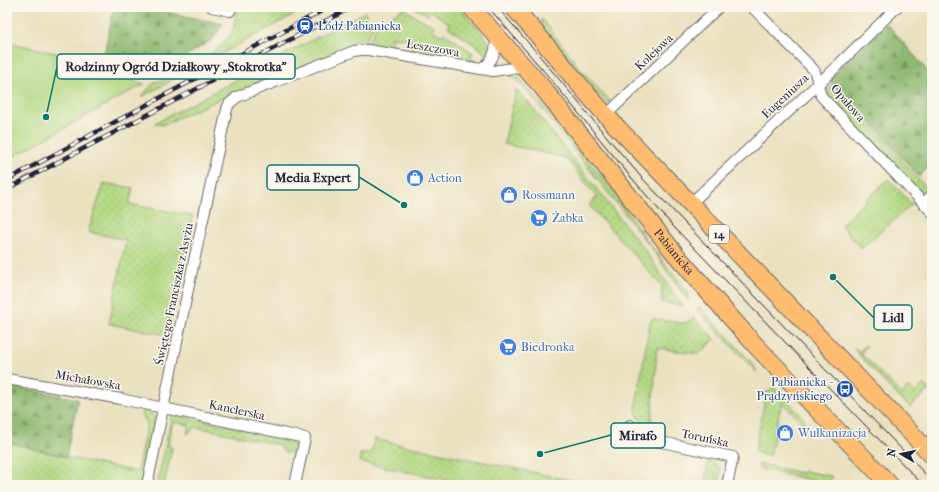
<svg xmlns="http://www.w3.org/2000/svg" width="939" height="492" viewBox="0 0 939 492" font-family="'IM FELL French Canon',serif">
	<style>
		.grass { fill: url(#grass-dots); stroke: #6a7d5e }
		.forest { fill: url(#forest-firs); stroke: #586d56 }
		.garden { fill: #b2d882; stroke: #6a7d5e }
		.lines { fill: none; stroke-linecap: round; stroke-linejoin: round }
		.street-casing { stroke: #686569; stroke-width: 12 }
		.primary-casing { stroke: #686569; stroke-width: 19 }
		.street { stroke: #fff; stroke-width: 10 }
		.primary { stroke: #fdbc70; stroke-width: 17 }
		.tram { stroke: #22223b; stroke-width: 1 }
		.rail-casing { stroke: #22223b; stroke-width: 4.5 }
		.rail { stroke: #fbf7ec; stroke-width: 3; stroke-dasharray: 9; stroke-linecap: butt }
		.labels { text-anchor: middle; stroke-width: 3; stroke-linejoin: round; paint-order: stroke }
		.shield { fill: #fbf7ec; stroke: #636270; stroke-width: 1 }
		.shield-label { font-size: 11px; font-weight: bold; fill: #22223b }
		.transit-label { font-size: 12px; fill: #164399; stroke: #fbf7ec; text-anchor: start }
		.street-label { font-size: 12px; fill: #22223b; stroke: #fbf7ec }
		.shop-label { font-size: 12px; fill: #366cbe; stroke: #fbf7ec; text-anchor: start }
		.leader { fill: none; stroke: #0f766e; stroke-width: 1.5 }
		.callout-dot { fill: #0f766e; stroke: #fbf7ec; stroke-width: 1.5 }
		.callout { fill: #fbf7ec; stroke: #0f766e; stroke-width: 1.5 }
		.callout-label { font-size: 13px; text-anchor: middle; font-weight: bold; fill: #22223b }
	</style>
	<defs>
		<pattern id="grass-dots" width="8" height="8" patternUnits="userSpaceOnUse"><rect width="8" height="8" fill="#b2d882"/><path d="M2 2h.1M6 6h.1" fill="none" stroke="#99b971" stroke-width="1.8" stroke-linecap="round"/></pattern>
		<pattern id="forest-firs" width="22" height="20" patternUnits="userSpaceOnUse"><rect width="22" height="20" fill="#8db870"/><path d="M5 1l3.5 6h-7zM16 11l3.5 6h-7z" fill="#73955d"/></pattern>
	</defs>
	<rect width="100%" height="100%" fill="#fbf7ec"/>
	<filter id="ink" filterUnits="userSpaceOnUse"><feTurbulence type="fractalNoise" baseFrequency=".025" numOctaves="2"/><feDisplacementMap in="SourceGraphic" scale="8" xChannelSelector="R" yChannelSelector="G"/><feConvolveMatrix kernelMatrix="1 2 1 2 8 2 1 2 1" color-interpolation-filters="sRGB"/></filter>
	<filter id="wash" filterUnits="userSpaceOnUse"><feTurbulence type="fractalNoise" baseFrequency=".012" numOctaves="4" result="noise"/><feDisplacementMap in="SourceGraphic" scale="16" xChannelSelector="R" yChannelSelector="G"/><feGaussianBlur stdDeviation="0.9" result="paint"/><feColorMatrix in="noise" values="0 0 0 0 0 0 0 0 0 0 0 0 0 0 0 0 0 1.4 0 .05"/><feComposite in="paint" operator="in"/></filter>
	<g filter="url(#wash)">
		<rect width="100%" height="100%" fill="#eae1bf"/>
		<!-- grass -->
		<g class="grass">
			<path d="M 237,7 L 308,7 L 141,97 L 155,82 L 163,80 C 184,69 224,52 233,29 C 235,22 236,14 237,7 Z"/>
			<path d="M 413,7 L 458,7 C 465,15 489,37 490,47 C 490,50 489,53 487,56 L 478,47 L 448,27 L 450,24 L 431,11 L 428,15 Z"/>
			<polygon points="404,8 413,15 434,26 432,30 442,36 444,33 473,53 470,57 477,62 412,52 409,39 391,37 394,49 367,44 379,23"/>
			<polygon points="365,12 371,23 374,26 363,44 353,47 231,94 162,125 155,123"/>
			<polygon points="542,19 572,58 577,65 611,102 605,102 541,26 541,20"/>
			<polygon points="508,74 516,75 521,79 614,192 647,241 687,291 689,296 688,301 650,246 532,96 521,84"/>
			<polygon points="826,83 881,137 918,179 931,191 926,194 920,194 853,124 828,94 825,89"/>
			<polygon points="516,90 527,101 644,249 682,306 662,302 662,286 589,205 597,197 566,158 504,144"/>
			<polygon points="888,179 912,204 861,249 841,225"/>
			<polygon points="104,183 133,188 129,204 193,216 167,335 109,324 126,240 88,232"/>
			<polygon points="699,306 753,364 757,372 697,310"/>
			<path d="M 694,318 L 715,339 L 699,354 L 657,348 L 651,430 C 641,423 636,418 636,405 L 650,322 L 652,319 L 655,319 L 683,323 L 687,322 Z"/>
			<polygon points="866,345 867,346 861,353 901,394 909,387 915,393 924,384 929,390 910,407 903,400 902,401 854,349 856,348 859,351"/>
			<polygon points="773,388 775,388 806,421 803,424 797,417 782,403 779,414 770,456 760,454 756,451 756,448 766,392 769,392"/>
			<path d="M 142,410 C 151,411 152,413 156,421 L 142,485 L 7,485 L 7,442 L 66,457 L 137,472 L 147,423 L 141,413 Z"/>
			<path d="M 172,414 L 288,438 C 295,443 298,447 297,455 L 284,452 L 279,445 L 197,427 L 187,434 L 189,425 L 173,422 L 168,444 L 172,448 L 164,485 L 157,485 Z"/>
			<polygon points="374,439 593,485 470,485 360,462 360,454 371,454"/>
			<path d="M 708,461 C 723,465 721,472 718,485 L 704,485 Z"/>
			<polygon points="759,464 802,473 804,471 831,476 830,485 817,485 812,481 807,479 760,469 758,466"/>
		</g>
		<!-- forest -->
		<g class="forest">
			<polygon points="114,7 143,7 223,24 213,39 160,72 146,71 136,71 102,63"/>
			<polygon points="887,24 932,76 932,164 919,177 883,136 831,84 832,80 830,78"/>
			<polygon points="7,385 78,399 66,457 7,442"/>
		</g>
		<!-- garden -->
		<polygon class="garden" points="7,42 122,68 121,76 144,84 7,160"/>
	</g>
	<g filter="url(#ink)">
		<g class="lines">
			<defs>
				<g id="street">
					<polyline points="212,7 230,11 231,7"/>
					<polyline points="752,7 813,69 815,72 821,96 932,212"/>
					<path d="M 482,69 C 494,61 497,49 496,35"/>
					<polyline points="606,115 719,7"/>
					<polyline points="924,203 932,195"/>
					<polyline points="690,204 835,68 897,7"/>
					<polyline points="7,379 121,399 305,438 295,485"/>
					<path d="M 630,425 C 633,432 640,436 647,439 L 733,457 L 727,485"/>
					<polyline points="147,485 194,261 227,109 229,104 237,97 354,51 361,50 368,50 493,71 513,68 527,70"/>
				</g>
				<g id="primary">
					<path id="s1" d="M 471,7 L 542,87 L 677,256 L 725,311 L 758,348 L 890,485"/>
					<path d="M 513,7 C 548,45 579,87 615,125 L 932,455"/>
				</g>
			</defs>
			<!-- street casing -->
			<use href="#street" class="street-casing"/>
			<!-- primary casing -->
			<use href="#primary" class="primary-casing"/>
			<!-- street -->
			<use href="#street" class="street"/>
			<!-- primary -->
			<use href="#primary" class="primary"/>
			<!-- tram -->
			<g class="tram">
				<polyline points="488,7 548,76 630,176 672,225 923,485"/>
				<path d="M 497,7 C 547,62 593,122 642,178 L 932,481"/>
			</g>
			<defs>
				<g id="rail">
					<polyline points="7,180 329,7"/>
					<polyline points="7,189 352,7"/>
				</g>
			</defs>
			<!-- rail casing -->
			<use href="#rail" class="rail-casing"/>
			<!-- rail -->
			<use href="#rail" class="rail"/>
		</g>
	</g>
	<!-- icons -->
	<defs>
		<symbol id="station-disc" viewBox="-11 -11 22 22"><circle r="9.5" fill="#1a4fb4" stroke="#fbf7ec"/><path d="M-3-6H3Q5-6 5-4V2Q5 4 3 4L4.5 6H3L1.5 4h-3L-3 6H-4.5L-3 4Q-5 4-5 2V-4Q-5-6-3-6ZM-3.5-4v3h7v-3ZM-3.5 1v1.5H-2V1ZM2 1v1.5H3.5V1Z" fill="#fff"/></symbol>
		<symbol id="shop-disc" viewBox="-11 -11 22 22"><circle r="9.5" fill="#3f7fe0" stroke="#fbf7ec"/><path d="M-5-2.5h2.3a2.7 3.5 0 0 1 5.4 0H5L5.5 6h-11ZM-1.5-2.5h3a1.5 2.3 0 0 0-3 0Z" fill="#fff"/></symbol>
		<symbol id="supermarket-disc" viewBox="-11 -11 22 22"><circle r="9.5" fill="#3f7fe0" stroke="#fbf7ec"/><path d="M-6-5.5h2.5l.6 2H6L4.5 2H-2.5L-4.4-4H-6ZM-1.5 3.2a1.3 1.3 0 1 0 .1 0ZM3 3.2a1.3 1.3 0 1 0 .1 0Z" fill="#fff"/></symbol>
		<symbol id="bus-disc" viewBox="-11 -11 22 22"><circle r="9.5" fill="#1a4fb4" stroke="#fbf7ec"/><path d="M-5-6H5V4H4V6H2V4H-2V6H-4V4H-5ZM-3.5-4V0h7V-4ZM-3.5 1.2v1.5H-2V1.2ZM2 1.2v1.5H3.5V1.2Z" fill="#fff"/></symbol>
	</defs>
	<g fill-rule="evenodd">
		<use href="#station-disc" x="295" y="16" width="20" height="20"/>
		<use href="#shop-disc" x="405" y="168" width="20" height="20"/>
		<use href="#shop-disc" x="499" y="185" width="20" height="20"/>
		<use href="#supermarket-disc" x="529" y="208" width="20" height="20"/>
		<use href="#supermarket-disc" x="498" y="337" width="20" height="20"/>
		<use href="#bus-disc" x="835" y="379" width="20" height="20"/>
		<use href="#shop-disc" x="775" y="423" width="20" height="20"/>
	</g>
	<g class="labels">
		<!-- shield labels -->
		<rect class="shield" x="709" y="225" width="20" height="18" rx="3"/>
		<g class="shield-label">
			<text x="719" y="238">14</text>
		</g>
		<!-- transit labels -->
		<g class="transit-label">
			<text x="318" y="30">Łódź Pabianicka</text>
			<text x="832" y="386" text-anchor="end">Pabianicka -<tspan x="832" dy="14">Prądzyńskiego</tspan></text>
		</g>
		<!-- street labels -->
		<g class="street-label">
			<text transform="translate(433 48) rotate(10)" y="4">Leszczowa</text>
			<text transform="translate(654 52) rotate(-43)" y="4">Kolejowa</text>
			<text transform="translate(785 96) rotate(-43)" y="4">Eugeniusza</text>
			<text transform="translate(848 103) rotate(49)" y="4">Opałowa</text>
			<text dy="4" stroke="none"><textPath href="#s1" startOffset="318">Pabianicka</textPath></text>
			<text transform="translate(174 294) rotate(-78)" y="4">Świętego Franciszka z Asyżu</text>
			<text transform="translate(88 380) rotate(10)" y="4">Michałowska</text>
			<text transform="translate(237 410) rotate(12)" y="4">Kanclerska</text>
			<text transform="translate(705 438) rotate(12)" y="4">Toruńska</text>
		</g>
		<!-- shop labels -->
		<g class="shop-label">
			<text x="428" y="182">Action</text>
			<text x="522" y="199">Rossmann</text>
			<text x="552" y="222">Żabka</text>
			<text x="521" y="351">Biedronka</text>
			<text x="798" y="437">Wulkanizacja</text>
		</g>
	</g>
	<!-- callouts -->
	<path class="leader" d="M46 117L57 67M404 205L359 177M833 277L874 318M540 454L611 435"/>
	<g class="callout-dot">
		<circle cx="46" cy="117" r="4"/>
		<circle cx="404" cy="205" r="4"/>
		<circle cx="833" cy="277" r="4"/>
		<circle cx="540" cy="454" r="4"/>
	</g>
	<g class="callout">
		<rect x="57" y="54" width="238" height="25" rx="4"/>
		<rect x="267" y="165" width="92" height="25" rx="4"/>
		<rect x="874" y="305" width="38" height="25" rx="4"/>
		<rect x="611" y="423" width="54" height="25" rx="4"/>
	</g>
	<g class="callout-label">
		<text x="176" y="71">Rodzinny Ogród Działkowy „Stokrotka”</text>
		<text x="313" y="182">Media Expert</text>
		<text x="893" y="322">Lidl</text>
		<text x="638" y="440">Mirafo</text>
	</g>
	<!-- margin -->
	<rect width="939" height="492" fill="none" stroke="#fbf7ec" stroke-width="24"/>
	<!-- north arrow -->
	<g transform="translate(901 454) rotate(279)" stroke="#fbf7ec" stroke-width="3" paint-order="stroke">
	<path d="M0-3L7 15L0 10L-7 15Z" fill="#22223b"/>
	<text y="-6" font-size="11" font-weight="bold" text-anchor="middle" fill="#22223b">N</text>
	</g>
</svg>
